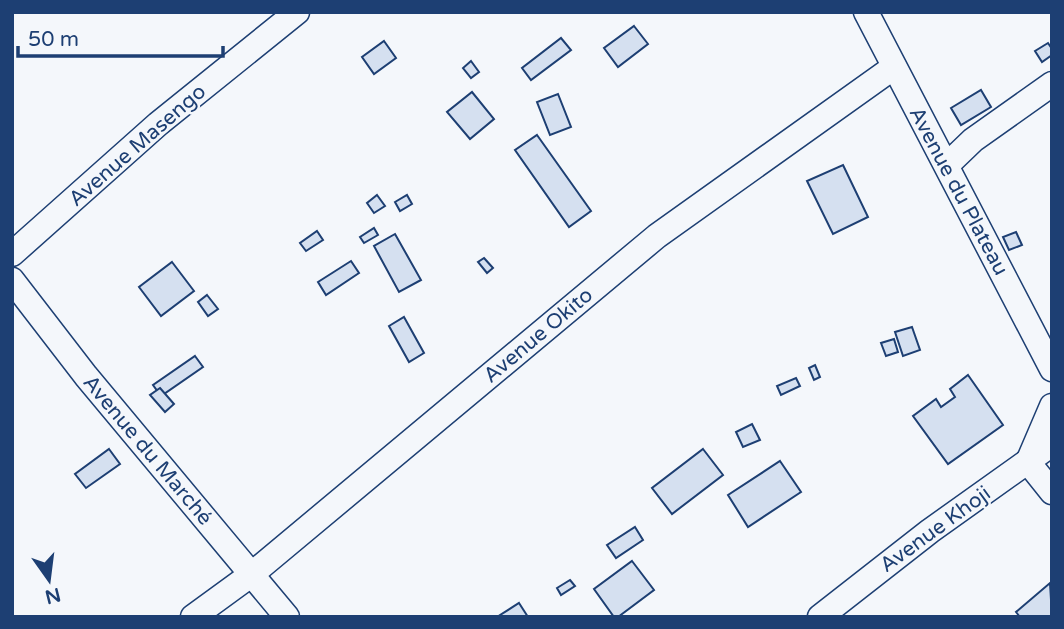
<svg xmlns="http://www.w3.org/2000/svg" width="1064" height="629" viewBox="0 0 1064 629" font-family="'Varela Round',sans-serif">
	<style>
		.building { fill: #d5e0f0; stroke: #1d3f73; stroke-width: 2 }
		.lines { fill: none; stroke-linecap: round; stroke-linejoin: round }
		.street-casing { stroke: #1d3f73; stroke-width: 27 }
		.street { stroke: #f4f7fb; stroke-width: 24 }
		.labels { text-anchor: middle; stroke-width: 5; stroke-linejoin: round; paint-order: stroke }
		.street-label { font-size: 21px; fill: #1d3f73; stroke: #f4f7fb }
	</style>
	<rect width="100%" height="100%" fill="#f4f7fb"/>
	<!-- building -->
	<g class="building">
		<polygon points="634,26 648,44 618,67 604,48"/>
		<polygon points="561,38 571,50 531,80 522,68"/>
		<polygon points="384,41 396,58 374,74 362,57"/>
		<polygon points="1048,43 1052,49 1052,55 1042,62 1035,51"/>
		<polygon points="471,61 479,72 471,78 463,68"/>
		<polygon points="981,90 991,107 961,125 951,108"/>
		<polygon points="472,92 494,119 470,139 447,112"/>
		<polygon points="558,94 571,127 550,135 537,102"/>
		<polygon points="537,135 591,211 569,227 515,150"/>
		<polygon points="843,165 868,217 833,234 807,181"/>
		<polygon points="377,195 385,206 374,213 367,203"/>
		<polygon points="407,195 412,204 400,211 395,202"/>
		<polygon points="374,228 378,235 364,243 360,237"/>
		<polygon points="317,231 323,240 306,251 300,243"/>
		<polygon points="1016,232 1022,245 1009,250 1003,237"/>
		<polygon points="395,234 421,280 399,292 374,246"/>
		<polygon points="484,258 493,268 487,273 478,262"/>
		<polygon points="351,261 359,273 326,295 318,282"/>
		<polygon points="172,262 194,291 161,316 139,287"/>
		<polygon points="207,295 218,309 208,316 198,302"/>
		<polygon points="404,317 424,353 409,362 389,326"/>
		<polygon points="912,327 920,350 903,356 895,332"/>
		<polygon points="894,339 898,352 886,356 881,343"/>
		<polygon points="195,356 203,367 161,396 153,385"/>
		<polygon points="815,365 820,377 814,380 809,368"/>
		<polygon points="968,375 1003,425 948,464 913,416 936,399 941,407 955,397 950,389"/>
		<polygon points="796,378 800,386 781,395 777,386"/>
		<polygon points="160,388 174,404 165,412 150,395"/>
		<polygon points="752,424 760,440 743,447 736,432"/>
		<polygon points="109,449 120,464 86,488 75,474"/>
		<polygon points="703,449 723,475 672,514 652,488"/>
		<polygon points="780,461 801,492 748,527 728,495"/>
		<polygon points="635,527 643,540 616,558 607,545"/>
		<polygon points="632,561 654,590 618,617 614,617 594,589"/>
		<polygon points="570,580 575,586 561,595 557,588"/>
		<polygon points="1050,583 1052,617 1020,617 1016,612"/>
		<polygon points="519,603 528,617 497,617"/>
	</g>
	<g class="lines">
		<defs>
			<g id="street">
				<polyline points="866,12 1052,369"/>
				<polyline points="947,165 973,140 1052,84"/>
				<polyline points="12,254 158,124 297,12"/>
				<polyline points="12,280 86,376 287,617"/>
				<polyline points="1052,406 1028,462 1052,492"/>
				<polyline points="193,617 252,574 657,236 894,67"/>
				<polyline points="820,617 930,531 1052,444"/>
			</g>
		</defs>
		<!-- street casing -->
		<use href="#street" class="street-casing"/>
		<!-- street -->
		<use href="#street" class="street"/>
	</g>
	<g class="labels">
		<!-- street labels -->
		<g class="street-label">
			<text transform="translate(137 145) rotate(-41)" y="7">Avenue Masengo</text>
			<text transform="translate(959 191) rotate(62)" y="7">Avenue du Plateau</text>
			<text transform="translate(538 335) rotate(-40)" y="7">Avenue Okito</text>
			<text transform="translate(148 450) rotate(50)" y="7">Avenue du Marché</text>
			<text transform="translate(935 529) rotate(-36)" y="7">Avenue Khoji</text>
		</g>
	</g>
	<!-- border -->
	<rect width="1064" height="629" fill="none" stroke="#1d3f73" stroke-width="28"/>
	<!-- north arrow -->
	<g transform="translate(49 580) rotate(166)" stroke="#f4f7fb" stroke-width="5" paint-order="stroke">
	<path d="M0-5L12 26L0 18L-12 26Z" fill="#1d3f73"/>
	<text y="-10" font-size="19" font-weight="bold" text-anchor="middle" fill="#1d3f73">N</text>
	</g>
	<!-- scale -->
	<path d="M18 46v10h205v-10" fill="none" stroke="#1d3f73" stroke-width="3.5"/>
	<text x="28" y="46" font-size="21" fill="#1d3f73" stroke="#f4f7fb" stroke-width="5" paint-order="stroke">50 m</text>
</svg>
